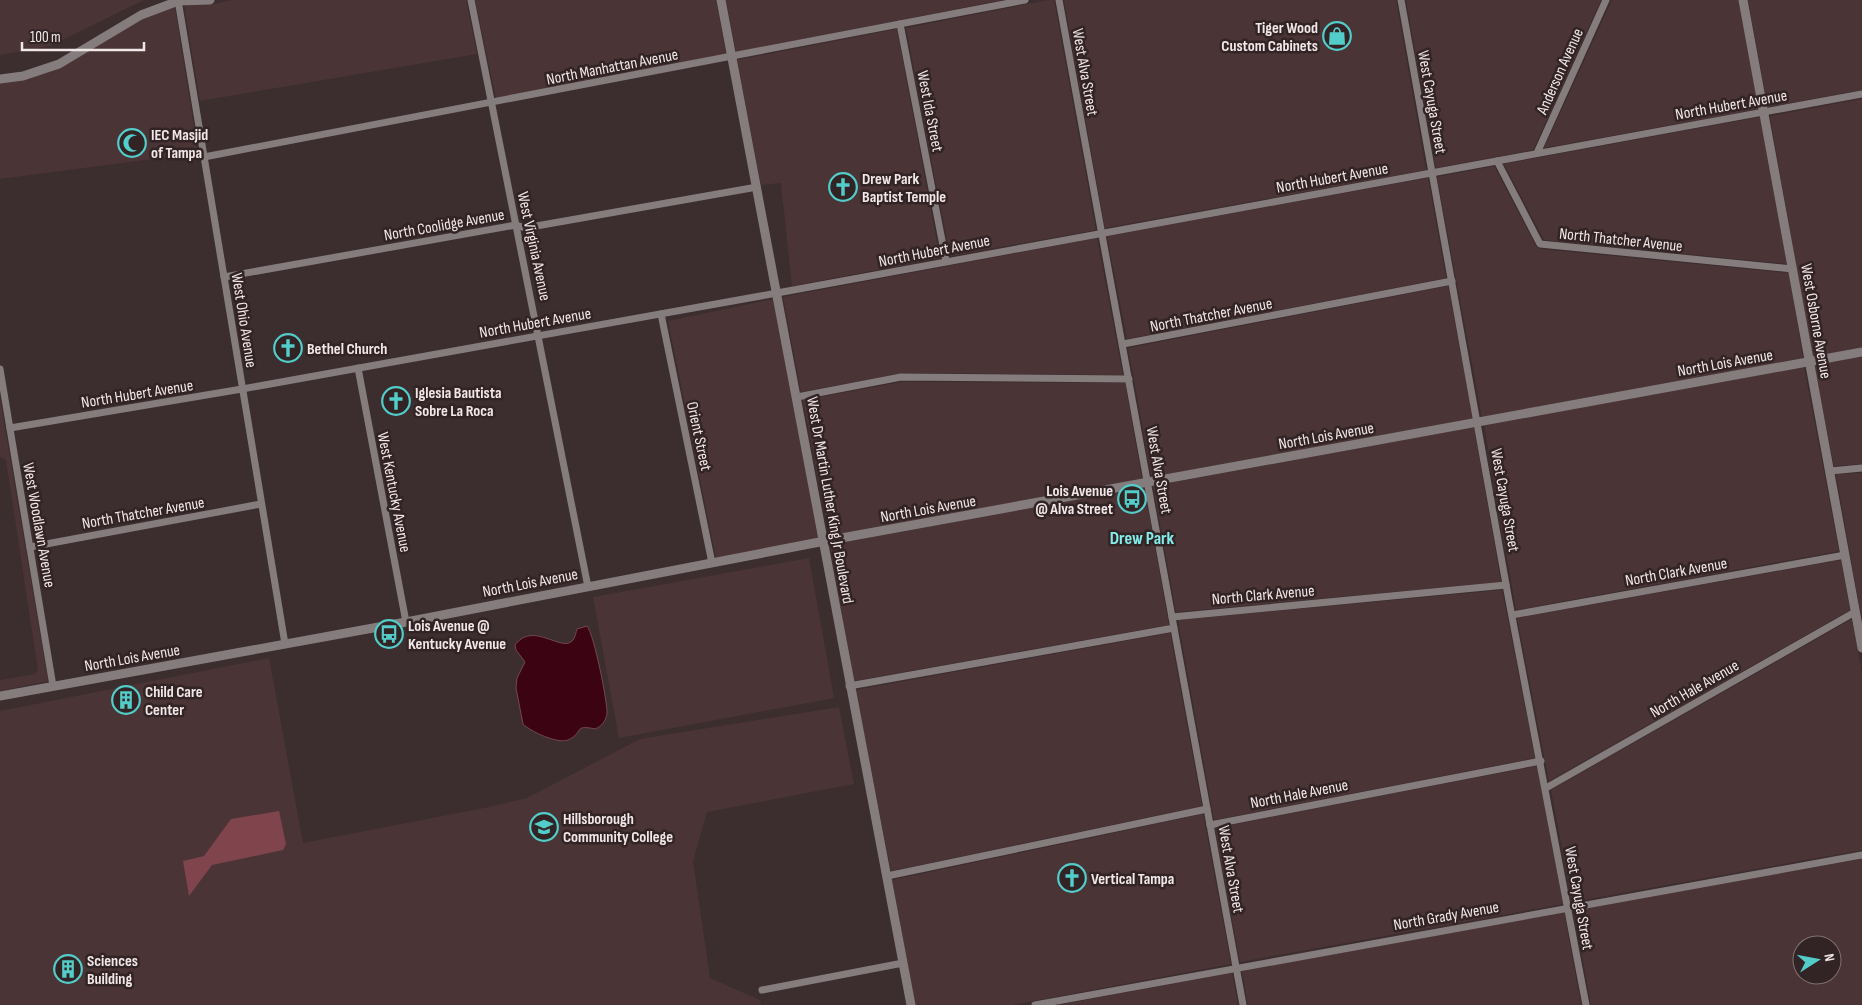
<svg xmlns="http://www.w3.org/2000/svg" width="1862" height="1005" viewBox="0 0 1862 1005" font-family="'Sofia Sans Condensed',sans-serif">
	<style>
		.built { fill: #4a3436; fill-rule: evenodd }
		.green { fill: #7f444c }
		.water { fill: #3c0312; stroke: #734752 }
		.lines { fill: none; stroke-linecap: round; stroke-linejoin: round }
		.minor { stroke: #847c7d; stroke-width: 7 }
		.tertiary { stroke: #847c7d; stroke-width: 9 }
		.labels { text-anchor: middle; stroke-width: 5; stroke-linejoin: round; paint-order: stroke }
		.poi-label { font-size: 16px; font-weight: bold; fill: #f2e7e8; stroke: #322325; text-anchor: start }
		.street-label { font-size: 16px; fill: #f2e7e8; stroke: #322325 }
		.neighbourhood-label { font-size: 18px; font-weight: bold; fill: #83eeea; stroke: #322325 }
	</style>
	<rect width="100%" height="100%" fill="#3c2d2f"/>
	<!-- built -->
	<g class="built">
		<polygon points="0,0 144,0 50,46 0,55"/>
		<polygon points="232,0 466,0 477,54 200,101 184,5 214,4"/>
		<polygon points="475,0 716,0 726,54 496,98"/>
		<polygon points="726,0 1003,0 736,52"/>
		<polygon points="1048,0 1054,0 1096,230 950,256 906,28"/>
		<polygon points="1064,0 1396,0 1426,170 1105,228"/>
		<polygon points="1406,0 1601,0 1533,150 1436,168"/>
		<polygon points="1612,0 1739,0 1759,109 1544,148"/>
		<polygon points="1748,0 1862,0 1862,90 1768,107"/>
		<polygon points="175,7 198,153 0,179 0,83 47,73 143,18"/>
		<polygon points="897,29 940,258 792,286 781,183 761,185 737,60"/>
		<polygon points="1862,99 1862,347 1812,357 1770,116"/>
		<polygon points="1760,117 1787,264 1544,240 1504,164"/>
		<polygon points="1494,166 1536,246 1540,249 1789,273 1803,358 1482,417 1437,177"/>
		<polygon points="1428,178 1446,278 1127,339 1107,236"/>
		<polygon points="1097,238 1123,375 902,373 801,392 783,297"/>
		<polygon points="1448,286 1473,419 1152,477 1128,348"/>
		<polygon points="774,299 820,538 716,558 668,321"/>
		<polygon points="1862,356 1862,464 1834,466 1814,365"/>
		<polygon points="1804,367 1839,551 1516,610 1484,425"/>
		<polygon points="902,382 1125,383 1142,479 829,536 803,400"/>
		<polygon points="0,398 48,681 0,691 0,680 35,674 38,670 6,460 0,457"/>
		<polygon points="1474,427 1501,582 1176,612 1153,486"/>
		<polygon points="1862,473 1862,622 1836,474"/>
		<polygon points="1144,487 1169,625 853,681 830,545"/>
		<polygon points="809,558 834,698 619,738 593,597"/>
		<polygon points="1841,560 1850,610 1549,781 1517,618"/>
		<polygon points="1502,590 1535,758 1214,820 1178,620"/>
		<polygon points="1852,619 1862,673 1862,850 1572,902 1551,790"/>
		<polygon points="1170,633 1202,806 891,871 855,690"/>
		<polygon points="269,658 303,843 489,807 527,798 640,739 839,707 854,784 707,812 693,861 710,978 760,1000 761,1005 0,1005 0,711"/>
		<polygon points="1537,766 1563,904 1240,962 1215,828"/>
		<polygon points="1203,814 1231,964 1012,1005 915,1005 892,880"/>
		<path d="M 1862,859 L 1862,1005 L 1591,1005 L 1574,910 ZM 1802,945 L 1832,945 L 1832,975 L 1802,975 Z"/>
		<polygon points="1564,912 1581,1005 1248,1005 1242,971"/>
		<polygon points="1232,973 1238,1005 1058,1005"/>
	</g>
	<!-- green -->
	<polygon class="green" points="279,811 286,844 283,850 212,865 189,896 183,861 204,856 231,819"/>
	<!-- water -->
	<path class="water" d="M 587,626 C 594,634 608,704 607,714 C 605,722 602,726 595,729 C 573,724 584,733 568,740 C 558,744 531,732 523,724 L 516,688 L 517,678 L 525,662 L 516,650 L 515,645 C 533,620 563,654 573,640 C 575,638 576,632 577,629 Z"/>
	<g class="lines">
		<!-- minor -->
		<g class="minor">
			<polyline points="178,0 285,644"/>
			<polyline points="471,0 588,587"/>
			<polyline points="1059,0 1243,1005"/>
			<polyline points="1401,0 1509,601 1586,1005"/>
			<polyline points="900,24 946,261"/>
			<polyline points="1537,153 1606,0"/>
			<polyline points="204,157 1025,0"/>
			<polyline points="1497,161 1540,244 1793,269"/>
			<polyline points="224,277 516,225 525,228 757,187"/>
			<polyline points="661,314 712,563"/>
			<polyline points="1123,344 1452,281"/>
			<polyline points="358,368 406,622"/>
			<polyline points="0,369 53,686"/>
			<polyline points="797,397 901,377 1129,379"/>
			<polyline points="10,428 242,389 777,293 1862,94"/>
			<polyline points="1830,471 1862,468"/>
			<polyline points="30,547 261,504"/>
			<polyline points="1512,615 1845,555"/>
			<polyline points="1172,617 1506,585"/>
			<polyline points="849,686 1174,628"/>
			<polyline points="1546,788 1855,612"/>
			<polyline points="1210,825 1541,761"/>
			<polyline points="887,876 1207,809"/>
			<polyline points="762,990 903,963"/>
			<polyline points="1035,1005 1862,855"/>
		</g>
		<!-- tertiary -->
		<g class="tertiary">
			<polyline points="721,0 911,1005"/>
			<polyline points="1743,0 1862,648"/>
			<polyline points="178,1 210,0"/>
			<polyline points="0,79 23,76 59,64 141,15 181,0"/>
			<polyline points="0,696 406,622 825,541 1862,352"/>
		</g>
	</g>
	<!-- icons -->
	<defs>
		<symbol id="shop-ring" viewBox="-11 -11 22 22"><circle r="9.5" fill="#322325" stroke="#53cdc9" stroke-width="1.5"/><path d="M-5-2.5h2.3a2.7 3.5 0 0 1 5.4 0H5L5.5 6h-11ZM-1.5-2.5h3a1.5 2.3 0 0 0-3 0Z" fill="#53cdc9"/></symbol>
		<symbol id="mosque-ring" viewBox="-11 -11 22 22"><circle r="9.5" fill="#322325" stroke="#53cdc9" stroke-width="1.5"/><path d="M3.5-4.9A6 6 0 1 0 3.5 4.9A5 5 0 1 1 3.5-4.9Z" fill="#53cdc9"/></symbol>
		<symbol id="church-ring" viewBox="-11 -11 22 22"><circle r="9.5" fill="#322325" stroke="#53cdc9" stroke-width="1.5"/><path d="M-1.2-6h2.4v3.5h3.3v2.4h-3.3V6h-2.4V-.1h-3.3v-2.4h3.3Z" fill="#53cdc9"/></symbol>
		<symbol id="bus-ring" viewBox="-11 -11 22 22"><circle r="9.5" fill="#322325" stroke="#53cdc9" stroke-width="1.5"/><path d="M-5-6H5V4H4V6H2V4H-2V6H-4V4H-5ZM-3.5-4V0h7V-4ZM-3.5 1.2v1.5H-2V1.2ZM2 1.2v1.5H3.5V1.2Z" fill="#53cdc9"/></symbol>
		<symbol id="building-ring" viewBox="-11 -11 22 22"><circle r="9.5" fill="#322325" stroke="#53cdc9" stroke-width="1.5"/><path d="M-4-6H4V6H1V3H-1V6H-4ZM-2.5-4.3h1.7v1.8h-1.7ZM.8-4.3h1.7v1.8H.8ZM-2.5-1h1.7V.8h-1.7ZM.8-1h1.7V.8H.8Z" fill="#53cdc9"/></symbol>
		<symbol id="university-ring" viewBox="-11 -11 22 22"><circle r="9.5" fill="#322325" stroke="#53cdc9" stroke-width="1.5"/><path d="M0-5L7-2L0 1L-7-2ZM-4 1L0 2.5L4 1V4Q0 6-4 4Z" fill="#53cdc9"/></symbol>
	</defs>
	<g fill-rule="evenodd">
		<use href="#shop-ring" x="1321" y="20" width="32" height="32"/>
		<use href="#mosque-ring" x="116" y="127" width="32" height="32"/>
		<use href="#church-ring" x="827" y="171" width="32" height="32"/>
		<use href="#church-ring" x="272" y="332" width="32" height="32"/>
		<use href="#church-ring" x="380" y="385" width="32" height="32"/>
		<use href="#bus-ring" x="1116" y="483" width="32" height="32"/>
		<use href="#bus-ring" x="373" y="618" width="32" height="32"/>
		<use href="#building-ring" x="110" y="684" width="32" height="32"/>
		<use href="#university-ring" x="528" y="811" width="32" height="32"/>
		<use href="#church-ring" x="1056" y="862" width="32" height="32"/>
		<use href="#building-ring" x="52" y="953" width="32" height="32"/>
	</g>
	<g class="labels">
		<!-- poi labels -->
		<g class="poi-label">
			<text x="1318" y="33" text-anchor="end">Tiger Wood<tspan x="1318" dy="18">Custom Cabinets</tspan></text>
			<text x="151" y="140">IEC Masjid<tspan x="151" dy="18">of Tampa</tspan></text>
			<text x="862" y="184">Drew Park<tspan x="862" dy="18">Baptist Temple</tspan></text>
			<text x="307" y="354">Bethel Church</text>
			<text x="415" y="398">Iglesia Bautista<tspan x="415" dy="18">Sobre La Roca</tspan></text>
			<text x="1113" y="496" text-anchor="end">Lois Avenue<tspan x="1113" dy="18">@ Alva Street</tspan></text>
			<text x="408" y="631">Lois Avenue @<tspan x="408" dy="18">Kentucky Avenue</tspan></text>
			<text x="145" y="697">Child Care<tspan x="145" dy="18">Center</tspan></text>
			<text x="563" y="824">Hillsborough<tspan x="563" dy="18">Community College</tspan></text>
			<text x="1091" y="884">Vertical Tampa</text>
			<text x="87" y="966">Sciences<tspan x="87" dy="18">Building</tspan></text>
		</g>
		<!-- street labels -->
		<g class="street-label">
			<text transform="translate(612 66) rotate(-11)" y="6">North Manhattan Avenue</text>
			<text transform="translate(1559 71) rotate(-66)" y="6">Anderson Avenue</text>
			<text transform="translate(1086 72) rotate(80)" y="6">West Alva Street</text>
			<text transform="translate(1433 102) rotate(80)" y="6">West Cayuga Street</text>
			<text transform="translate(1731 104) rotate(-10)" y="6">North Hubert Avenue</text>
			<text transform="translate(931 111) rotate(79)" y="6">West Ida Street</text>
			<text transform="translate(1332 177) rotate(-10)" y="6">North Hubert Avenue</text>
			<text transform="translate(444 224) rotate(-10)" y="6">North Coolidge Avenue</text>
			<text transform="translate(1621 239) rotate(6)" y="6">North Thatcher Avenue</text>
			<text transform="translate(535 246) rotate(78)" y="6">West Virginia Avenue</text>
			<text transform="translate(934 250) rotate(-11)" y="6">North Hubert Avenue</text>
			<text transform="translate(1211 314) rotate(-11)" y="6">North Thatcher Avenue</text>
			<text transform="translate(245 320) rotate(81)" y="6">West Ohio Avenue</text>
			<text transform="translate(1817 321) rotate(80)" y="6">West Osborne Avenue</text>
			<text transform="translate(535 322) rotate(-10)" y="6">North Hubert Avenue</text>
			<text transform="translate(1725 362) rotate(-10)" y="6">North Lois Avenue</text>
			<text transform="translate(137 393) rotate(-9)" y="6">North Hubert Avenue</text>
			<text transform="translate(1326 435) rotate(-10)" y="6">North Lois Avenue</text>
			<text transform="translate(700 436) rotate(78)" y="6">Orient Street</text>
			<text transform="translate(1160 470) rotate(80)" y="6">West Alva Street</text>
			<text transform="translate(395 492) rotate(79)" y="6">West Kentucky Avenue</text>
			<text transform="translate(831 500) rotate(80)" y="6">West Dr Martin Luther King Jr Boulevard</text>
			<text transform="translate(1506 500) rotate(80)" y="6">West Cayuga Street</text>
			<text transform="translate(928 508) rotate(-10)" y="6">North Lois Avenue</text>
			<text transform="translate(143 512) rotate(-10)" y="6">North Thatcher Avenue</text>
			<text transform="translate(40 525) rotate(80)" y="6">West Woodlawn Avenue</text>
			<text transform="translate(1676 571) rotate(-10)" y="6">North Clark Avenue</text>
			<text transform="translate(530 582) rotate(-11)" y="6">North Lois Avenue</text>
			<text transform="translate(1263 594) rotate(-5)" y="6">North Clark Avenue</text>
			<text transform="translate(132 657) rotate(-10)" y="6">North Lois Avenue</text>
			<text transform="translate(1694 688) rotate(-30)" y="6">North Hale Avenue</text>
			<text transform="translate(1299 793) rotate(-11)" y="6">North Hale Avenue</text>
			<text transform="translate(1232 869) rotate(80)" y="6">West Alva Street</text>
			<text transform="translate(1580 898) rotate(80)" y="6">West Cayuga Street</text>
			<text transform="translate(1446 915) rotate(-10)" y="6">North Grady Avenue</text>
		</g>
		<!-- neighbourhood labels -->
		<g class="neighbourhood-label">
			<text x="1142" y="544">Drew Park</text>
		</g>
	</g>
	<!-- north arrow -->
	<g transform="translate(1817 960) rotate(79)"><circle r="24" fill="#322325" stroke="#7f7173"/>
	<path d="M0-4L9 19L0 12L-9 19Z" fill="#53cdc9"/>
	<text y="-8" font-size="14" font-weight="bold" text-anchor="middle" fill="#f2e7e8">N</text>
	</g>
	<!-- scale -->
	<path d="M22 42v8h122v-8" fill="none" stroke="#f2e7e8" stroke-width="2.5"/>
	<text x="30" y="42" font-size="15" fill="#f2e7e8" stroke="#322325" stroke-width="4" paint-order="stroke">100 m</text>
</svg>
